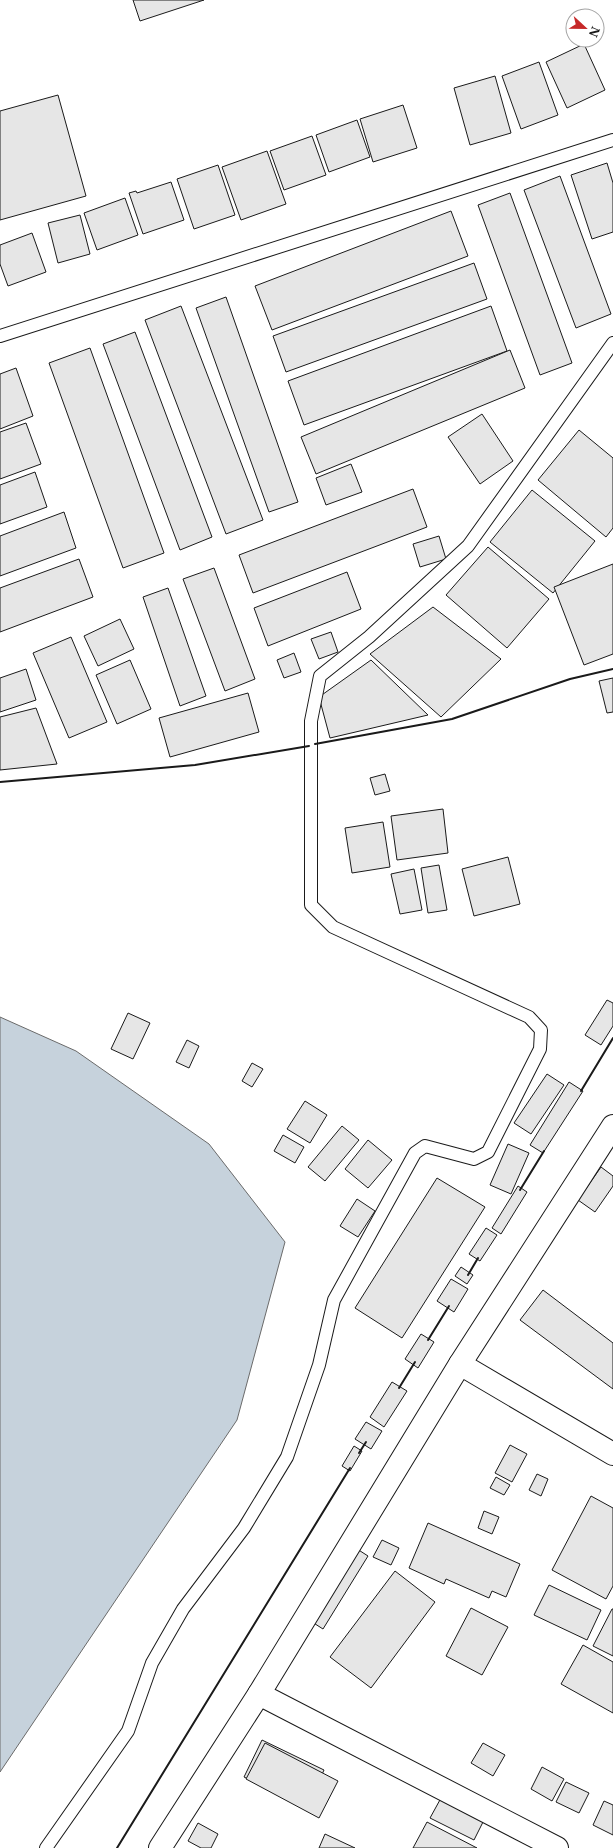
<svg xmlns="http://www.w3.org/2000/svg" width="613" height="1848" viewBox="0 0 613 1848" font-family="'Libre Baskerville',serif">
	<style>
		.water { fill: #c6d2dc; stroke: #6a6a6a }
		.building { fill: #e6e6e6; stroke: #1a1a1a }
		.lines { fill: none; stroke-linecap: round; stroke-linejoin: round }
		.service-casing { stroke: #1a1a1a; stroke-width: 14 }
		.minor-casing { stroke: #1a1a1a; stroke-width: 24 }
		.service { stroke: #fff; stroke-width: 12 }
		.minor { stroke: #fff; stroke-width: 22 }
		.wall { stroke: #1a1a1a; stroke-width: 2 }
	</style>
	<rect width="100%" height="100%" fill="#fff"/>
	<!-- water -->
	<polygon class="water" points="0,1017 76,1051 209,1144 285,1242 237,1420 0,1772"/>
	<!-- building -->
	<g class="building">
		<polygon points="133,0 204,0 140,21"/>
		<polygon points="584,44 605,90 567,108 546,62"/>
		<polygon points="539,62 558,115 521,129 502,76"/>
		<polygon points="495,76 511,133 470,145 454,88"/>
		<polygon points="58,95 86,196 0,220 0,111"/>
		<polygon points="403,105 417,148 373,162 360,119"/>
		<polygon points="357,120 370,157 329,172 316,135"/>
		<polygon points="312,136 326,175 284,190 270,151"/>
		<polygon points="267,151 286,204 241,220 222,167"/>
		<polygon points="607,163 613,183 613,232 592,239 571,175"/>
		<polygon points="218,165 235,215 194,229 177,179"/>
		<polygon points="560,176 611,314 576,328 524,190"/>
		<polygon points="171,182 184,220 143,234 129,193 136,191 137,193"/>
		<polygon points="510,193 572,363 540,375 478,205"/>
		<polygon points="125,198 138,235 97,250 84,213"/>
		<polygon points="451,211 468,256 272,330 255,286"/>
		<polygon points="80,215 90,254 58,263 48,223"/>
		<polygon points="32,233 46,272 8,286 0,264 0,245"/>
		<polygon points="474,263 487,299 286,372 273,336"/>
		<polygon points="226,297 298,502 269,512 196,308"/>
		<polygon points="181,306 263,520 226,534 145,320"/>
		<polygon points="491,306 507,351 304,425 288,381"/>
		<polygon points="135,332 212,537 180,550 103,344"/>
		<polygon points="90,348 164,553 123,568 49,363"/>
		<polygon points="510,350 525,388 316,474 301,437"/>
		<polygon points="16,368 33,416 0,429 0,374"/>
		<polygon points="482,414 513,461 480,484 448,437"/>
		<polygon points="26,423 41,464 0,479 0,432"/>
		<polygon points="579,430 613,458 613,528 606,537 538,480"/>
		<polygon points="351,464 362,492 326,505 316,478"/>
		<polygon points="35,472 47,507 0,524 0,485"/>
		<polygon points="413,489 427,527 253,593 239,555"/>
		<polygon points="532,490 595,541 553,593 490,542"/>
		<polygon points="64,512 76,548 0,576 0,536"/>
		<polygon points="439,536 446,559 420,567 413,544"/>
		<polygon points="488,547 549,599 507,648 446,595"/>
		<polygon points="79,559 93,597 0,632 0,588"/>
		<polygon points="613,564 613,654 584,665 554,587"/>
		<polygon points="214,568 255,679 225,691 183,579"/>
		<polygon points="347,572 361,609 268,646 254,608"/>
		<polygon points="168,588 206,696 180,706 143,597"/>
		<polygon points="433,607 501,659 441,717 370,654"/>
		<polygon points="120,619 134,649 98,666 84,636"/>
		<polygon points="331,632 338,652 319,659 311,639"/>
		<polygon points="71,637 107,722 69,738 33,653"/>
		<polygon points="294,653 301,672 284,678 277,660"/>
		<polygon points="130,660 151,709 117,724 96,675"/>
		<polygon points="371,660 428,715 330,738 319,697"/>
		<polygon points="26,669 36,700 0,712 0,678"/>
		<polygon points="613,678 613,712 607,713 599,681"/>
		<polygon points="248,693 259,732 170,757 159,718"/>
		<polygon points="36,708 57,764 0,770 0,717"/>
		<polygon points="385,774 390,791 375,795 370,778"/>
		<polygon points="443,809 448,853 397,860 391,816"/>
		<polygon points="383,822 390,867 352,873 345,828"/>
		<polygon points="508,857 520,904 474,916 462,869"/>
		<polygon points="439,865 447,910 428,913 421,868"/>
		<polygon points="414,869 422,910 400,914 391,874"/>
		<polygon points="607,1000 613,1003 613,1026 601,1045 585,1035"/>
		<polygon points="128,1013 150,1023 133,1059 111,1049"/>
		<polygon points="187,1040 199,1046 189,1068 176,1062"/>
		<polygon points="252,1063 263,1069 252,1087 242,1081"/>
		<polygon points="547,1074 564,1085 531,1134 514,1123"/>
		<polygon points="569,1082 583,1091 543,1153 530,1145"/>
		<polygon points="305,1101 327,1115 310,1143 287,1129"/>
		<polygon points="342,1126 359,1140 325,1181 308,1167"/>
		<polygon points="283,1135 304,1147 295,1163 274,1151"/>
		<polygon points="368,1140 392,1160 368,1188 345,1169"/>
		<polygon points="508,1144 529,1153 511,1194 490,1185"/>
		<polygon points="601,1167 613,1176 613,1186 595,1212 578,1200"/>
		<polygon points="437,1178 485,1207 402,1338 355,1308"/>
		<polygon points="518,1186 527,1192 501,1234 492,1228"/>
		<polygon points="357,1199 375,1211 358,1237 340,1226"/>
		<polygon points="486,1228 497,1235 480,1261 469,1254"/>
		<polygon points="461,1267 473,1275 467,1284 455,1276"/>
		<polygon points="451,1279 468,1289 454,1312 437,1301"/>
		<polygon points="543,1290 613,1343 613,1389 520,1320"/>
		<polygon points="421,1334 434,1342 418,1368 405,1359"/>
		<polygon points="392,1382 407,1391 384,1427 370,1417"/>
		<polygon points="366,1422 382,1431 371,1449 355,1439"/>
		<polygon points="510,1445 527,1454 512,1482 495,1473"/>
		<polygon points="354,1446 362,1451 350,1471 342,1466"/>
		<polygon points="537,1474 548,1479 541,1496 529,1490"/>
		<polygon points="496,1477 510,1485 504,1495 490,1488"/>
		<polygon points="591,1496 613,1508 613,1586 606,1599 552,1570"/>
		<polygon points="484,1511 499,1517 492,1534 478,1528"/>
		<polygon points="428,1523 520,1564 506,1597 492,1591 489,1598 446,1579 444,1584 409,1568"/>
		<polygon points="382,1540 399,1548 391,1565 373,1557"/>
		<polygon points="354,1547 368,1556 323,1629 309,1620"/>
		<polygon points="395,1571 435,1602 371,1688 330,1657"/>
		<polygon points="549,1585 601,1610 587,1640 534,1615"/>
		<polygon points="471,1608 508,1627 482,1675 446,1656"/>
		<polygon points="612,1609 613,1609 613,1656 593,1646"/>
		<polygon points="583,1645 613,1662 613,1713 561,1684"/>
		<polygon points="262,1740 324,1770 307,1807 244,1777"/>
		<polygon points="265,1743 338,1781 319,1818 246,1779"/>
		<polygon points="483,1743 505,1755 493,1776 471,1763"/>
		<polygon points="542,1767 564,1779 552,1801 531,1789"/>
		<polygon points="566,1782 589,1793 579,1813 556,1802"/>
		<polygon points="441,1798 484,1820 474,1840 430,1818"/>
		<polygon points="604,1801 613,1805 613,1835 593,1825"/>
		<polygon points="427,1822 477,1848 413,1848"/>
		<polygon points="198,1823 218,1834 211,1848 201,1848 188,1841"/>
		<polygon points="325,1834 355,1848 319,1848"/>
	</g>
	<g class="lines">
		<defs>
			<g id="service">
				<polyline points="0,336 613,140"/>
				<polyline points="46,1848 128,1731 152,1663 183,1609 244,1528 287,1457 319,1365 334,1300 415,1153 425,1146 474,1159 488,1152 540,1049 541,1030 529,1017 333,927 311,905 311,721 320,676 369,637 468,546 613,343"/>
			</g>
			<g id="minor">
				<polyline points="460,1364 613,1454"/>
				<polyline points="259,1694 557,1848"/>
				<polyline points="160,1848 259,1694 460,1364 613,1126"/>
			</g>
		</defs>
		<!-- service casing -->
		<use href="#service" class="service-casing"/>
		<!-- minor casing -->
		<use href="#minor" class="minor-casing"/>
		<!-- service -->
		<use href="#service" class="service"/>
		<!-- minor -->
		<use href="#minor" class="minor"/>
		<!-- wall -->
		<g class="wall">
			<polyline points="315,744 452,719 570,679 613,669"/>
			<polyline points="0,782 195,765 309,746"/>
			<polyline points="581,1091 613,1038"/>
			<polyline points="520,1190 544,1151"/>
			<polyline points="468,1275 478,1258"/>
			<polyline points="428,1340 449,1306"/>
			<polyline points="399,1388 415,1362"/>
			<polyline points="359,1453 366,1442"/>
			<polyline points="117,1848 350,1468"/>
		</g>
	</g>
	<!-- north arrow -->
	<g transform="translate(585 28) rotate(112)"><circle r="19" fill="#ffffff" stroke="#a3a3a3"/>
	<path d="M0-3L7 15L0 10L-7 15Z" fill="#c62828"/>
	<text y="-6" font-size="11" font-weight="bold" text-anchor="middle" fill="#1a1a1a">N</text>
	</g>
</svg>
